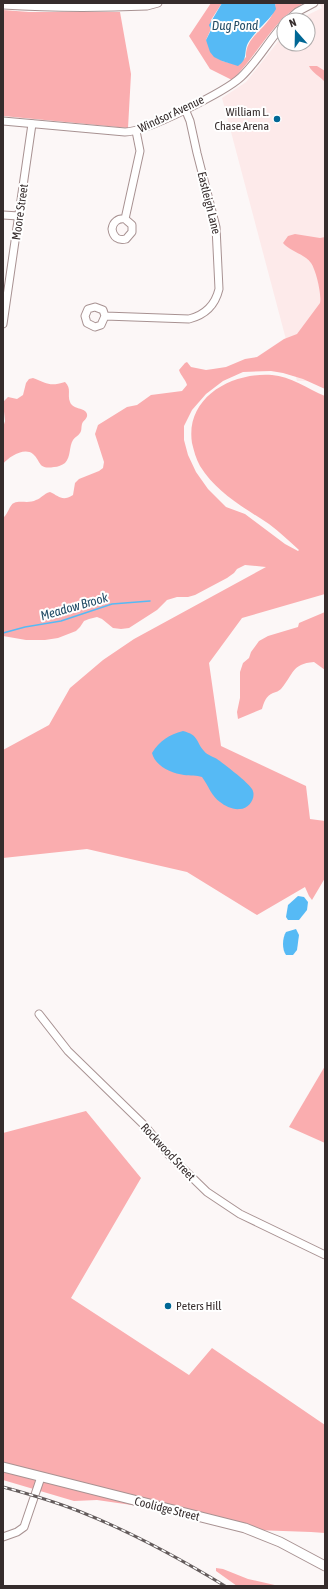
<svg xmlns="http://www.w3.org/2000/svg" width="328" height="1589" viewBox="0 0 328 1589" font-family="'Asap Condensed',sans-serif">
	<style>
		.built { fill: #fdeaea }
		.green { fill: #faadaf }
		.water { fill: #56baf5 }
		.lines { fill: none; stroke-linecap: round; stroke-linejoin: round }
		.stream { stroke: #56baf5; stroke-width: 1.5 }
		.street-casing { stroke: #a89292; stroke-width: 9 }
		.secondary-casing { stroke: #a89292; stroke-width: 11 }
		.street { stroke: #fff; stroke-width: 7 }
		.secondary { stroke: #fff; stroke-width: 9 }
		.rail-casing { stroke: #645c5c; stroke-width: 3 }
		.rail { stroke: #fff; stroke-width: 1.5; stroke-dasharray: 4.5; stroke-linecap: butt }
		.poi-dot { fill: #006795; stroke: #fff; stroke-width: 1.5 }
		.labels { text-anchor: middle; stroke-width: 4; stroke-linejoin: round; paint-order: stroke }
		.poi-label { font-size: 12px; fill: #352c2c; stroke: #fff; text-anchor: end }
		.street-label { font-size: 12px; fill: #352c2c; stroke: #fff }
		.water-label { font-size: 13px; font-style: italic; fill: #254e68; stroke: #fff }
	</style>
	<rect width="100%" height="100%" fill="#fcf7f7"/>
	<!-- built -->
	<polygon class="built" points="319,3 325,3 325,381 297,381 222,98 246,82 284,34 284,44 308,44 308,20 297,20 322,8"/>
	<!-- green -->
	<g class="green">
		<path d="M 211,3 L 222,3 L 211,20 L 211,29 L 206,40 L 222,61 L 238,65 L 246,57 C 245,38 264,30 272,15 C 274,11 274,6 276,3 L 304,3 C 273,19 258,55 232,80 L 210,69 L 189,36 Z"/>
		<polygon points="3,10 29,12 120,12 131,74 128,128 3,116"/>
		<path d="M 309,66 L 317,66 L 325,71 L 325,82 C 320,76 312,73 309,66 Z"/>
		<path d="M 295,234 L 320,238 L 325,237 L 325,389 L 303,379 L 283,373 L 271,371 L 243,372 L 223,381 L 206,394 L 192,410 L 184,426 L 184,440 L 188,455 L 196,472 L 208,489 L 226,507 L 245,514 L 285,544 L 298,551 L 299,550 C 289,541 280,532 269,524 C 243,507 217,493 200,466 C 196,459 194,451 192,443 C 185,398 231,372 272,375 C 290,376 308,389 325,396 L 325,594 L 242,618 L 209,663 L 221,746 L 306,786 L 310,819 L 325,821 L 325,878 L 312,900 L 309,896 L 305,887 L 257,915 L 187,872 L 87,849 L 3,858 L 3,750 L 49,725 L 70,688 L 103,660 L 134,639 L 266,567 L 245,565 L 237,569 L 234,573 L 227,578 L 195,595 L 188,597 L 177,597 L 167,600 L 157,610 L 129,628 L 121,629 L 113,628 L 102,619 L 97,617 L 89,619 L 84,621 L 80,627 L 76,631 L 58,638 L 45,640 L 26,640 L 3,636 L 3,518 C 8,514 10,504 14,503 C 20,500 29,504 36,500 C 42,498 43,494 50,492 C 59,496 62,502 73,495 L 75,483 L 79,479 L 99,471 L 103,468 L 104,462 L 95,434 L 98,425 L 127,407 L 137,405 L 151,395 L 182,391 L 187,385 C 186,380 181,376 179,370 L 185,363 L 187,362 L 191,367 L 206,370 L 213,369 L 226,367 L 245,359 L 257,357 L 284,339 L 297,334 L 320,303 C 322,295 316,270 311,263 C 305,254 291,252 283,243 L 288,236 Z"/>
		<path d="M 33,378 C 47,383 49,387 65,382 C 72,389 67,394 70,402 C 73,410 85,407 87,414 C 88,419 83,420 82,424 C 81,428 82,430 80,433 C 78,436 75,437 73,440 C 69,446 71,457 65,463 C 62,465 58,467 54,467 C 38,470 41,461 33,454 C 24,447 9,457 3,464 L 3,428 L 5,421 L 3,402 L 8,397 L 17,399 L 23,395 L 26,383 L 29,379 Z"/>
		<path d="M 325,612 L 325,670 L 314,662 C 291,664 294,674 281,689 C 279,691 276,692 273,693 C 266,696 264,702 262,709 L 238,719 L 237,712 L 240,698 L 240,672 L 243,663 L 249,658 L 251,652 L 259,641 L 268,636 L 298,627 L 299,623 Z"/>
		<polygon points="325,1066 325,1143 289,1127"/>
		<polygon points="86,1111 141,1178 71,1298 189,1375 212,1348 325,1425 325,1533 311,1532 255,1530 180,1512 97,1500 74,1501 3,1480 3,1133"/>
		<polygon points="216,1568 223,1569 248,1579 279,1586 237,1586 216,1571"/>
	</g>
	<!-- water -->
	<g class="water">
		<path d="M 222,3 L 276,3 L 275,5 L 276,9 C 269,21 255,31 248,43 C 243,53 249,58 238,66 L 222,61 L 214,57 L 210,52 L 206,40 L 211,30 L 209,25 Z"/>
		<path d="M 183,731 C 199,735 196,742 204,751 C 207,755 214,757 217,759 C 224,764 249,783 252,789 C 257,797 249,809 240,809 C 233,810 225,806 220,802 C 212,797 208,785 202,777 C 197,775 190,776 184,775 C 171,773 155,766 152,753 C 160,740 169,735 183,731 Z"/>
		<polygon points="298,896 304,897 308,902 307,910 299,920 288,920 286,917 288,905"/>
		<path d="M 296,929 L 299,935 L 297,950 L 293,955 L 286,955 C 282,950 282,938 286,932 Z"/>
	</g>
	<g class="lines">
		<!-- stream -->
		<polyline class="stream" points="3,633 25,627 61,621 112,604 150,601"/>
		<defs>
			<g id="street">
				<path d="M 3,5 C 51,8 99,8 147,6 L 158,3"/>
				<polyline points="288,20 297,12 314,3"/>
				<path d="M 3,121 L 125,132 C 146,132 226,91 241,77 C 258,61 269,40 284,24"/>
				<polyline points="3,215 19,216"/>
				<path d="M 125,219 L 132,225 L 132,232 L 126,239 C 118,241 113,237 112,229 C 113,222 118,218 125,219 L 140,151 L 136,131"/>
				<path d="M 105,316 L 101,325 L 95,327 L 87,323 L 85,316 L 88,309 L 95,307 L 103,310 L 105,316 L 189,319 C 205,315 215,306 219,289 L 216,227 L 197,153 L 190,121 L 185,109"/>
				<polyline points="3,324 32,124"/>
				<polyline points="39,1014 68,1051 145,1126 168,1154 207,1192 240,1214 325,1255"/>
				<polyline points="3,1537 17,1532 24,1527 41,1477"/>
			</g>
			<polyline id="secondary" points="3,1467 245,1528 280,1542 325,1566"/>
		</defs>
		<!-- street casing -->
		<use href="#street" class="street-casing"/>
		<!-- secondary casing -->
		<use href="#secondary" class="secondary-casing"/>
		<!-- street -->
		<use href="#street" class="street"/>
		<!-- secondary -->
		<use href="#secondary" class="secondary"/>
		<defs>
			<path id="rail" d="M 3,1487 C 29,1494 56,1502 81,1512 C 131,1532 179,1558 225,1586"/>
		</defs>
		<!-- rail casing -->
		<use href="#rail" class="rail-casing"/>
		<!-- rail -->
		<use href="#rail" class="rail"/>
	</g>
	<!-- markers -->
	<g class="poi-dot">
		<circle cx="277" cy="119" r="4"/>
		<circle cx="168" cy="1306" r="4"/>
	</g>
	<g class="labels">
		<!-- poi labels -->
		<g class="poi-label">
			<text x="269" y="116">William L.<tspan x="269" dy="14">Chase Arena</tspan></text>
			<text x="176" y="1310" text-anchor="start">Peters Hill</text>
		</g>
		<!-- street labels -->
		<g class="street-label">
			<text transform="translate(171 114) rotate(-25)" y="4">Windsor Avenue</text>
			<text transform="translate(209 203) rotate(76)" y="4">Eastleigh Lane</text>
			<text transform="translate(20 212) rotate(-82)" y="4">Moore Street</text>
			<text transform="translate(168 1152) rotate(47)" y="4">Rockwood Street</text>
			<text transform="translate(167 1509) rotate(14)" y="4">Coolidge Street</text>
		</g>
		<!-- water labels -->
		<g class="water-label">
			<text x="235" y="30">Dug Pond</text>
			<text transform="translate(74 606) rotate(-16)" y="5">Meadow Brook</text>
		</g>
	</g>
	<!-- border -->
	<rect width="328" height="1589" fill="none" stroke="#352c2c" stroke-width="8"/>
	<!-- north arrow -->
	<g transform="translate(296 32) rotate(340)"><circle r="19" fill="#ffffff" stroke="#aeabab"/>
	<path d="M0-3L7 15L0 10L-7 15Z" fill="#006795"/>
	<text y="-6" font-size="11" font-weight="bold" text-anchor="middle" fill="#352c2c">N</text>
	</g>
</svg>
